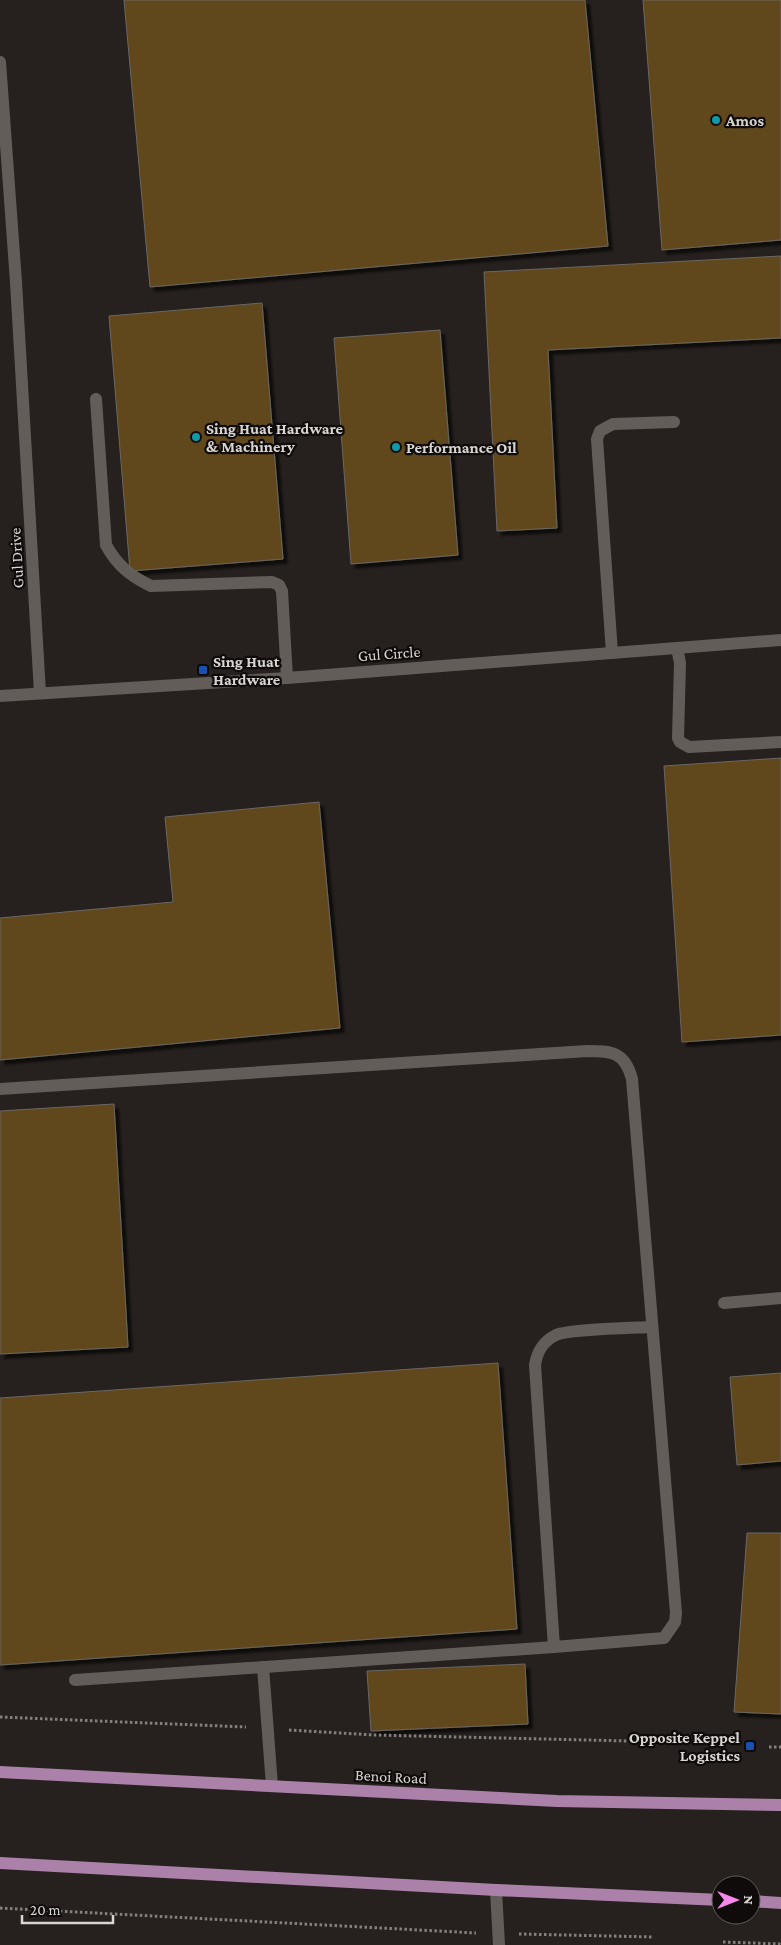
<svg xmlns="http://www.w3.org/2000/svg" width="781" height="1945" viewBox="0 0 781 1945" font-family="'Crimson Pro',serif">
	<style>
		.building { fill: #61471a; stroke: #6b6762; filter: url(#shadow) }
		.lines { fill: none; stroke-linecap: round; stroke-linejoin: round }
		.path { stroke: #84807d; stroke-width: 3; stroke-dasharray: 2.5 2.5; stroke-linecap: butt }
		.minor { stroke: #635d59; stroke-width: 12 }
		.major { stroke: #ab81a9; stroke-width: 12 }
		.culture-dot { fill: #0f9aa8; stroke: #0e0b0a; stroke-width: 2 }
		.transit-dot { fill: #1a4fb4; stroke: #0e0b0a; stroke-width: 2 }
		.labels { text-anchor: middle; stroke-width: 4.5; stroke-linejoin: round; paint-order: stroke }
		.poi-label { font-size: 16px; font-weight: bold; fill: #d8d5d2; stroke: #0e0b0a; text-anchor: start }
		.street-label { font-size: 16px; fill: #d8d5d2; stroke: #0e0b0a }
	</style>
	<defs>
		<filter id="shadow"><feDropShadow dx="4.5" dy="4.5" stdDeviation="1" flood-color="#0009"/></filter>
	</defs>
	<rect width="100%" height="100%" fill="#26211e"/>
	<!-- building -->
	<g class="building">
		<polygon points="124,0 585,0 608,246 150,287"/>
		<polygon points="643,0 781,0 781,240 662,250"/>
		<polygon points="781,256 781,338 548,350 557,528 497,531 484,272"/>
		<polygon points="262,303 283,559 130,571 109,316"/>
		<polygon points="440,330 458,555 351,564 334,338"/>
		<polygon points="781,758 781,1035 682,1042 664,766"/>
		<polygon points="319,802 340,1028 0,1060 0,918 173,902 165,817"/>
		<polygon points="114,1104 128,1347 0,1354 0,1111"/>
		<polygon points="498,1363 517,1629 0,1665 0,1398"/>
		<polygon points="781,1373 781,1461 737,1465 730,1377"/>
		<polygon points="747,1533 781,1533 781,1714 734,1712"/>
		<polygon points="525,1664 528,1724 371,1731 367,1671"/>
	</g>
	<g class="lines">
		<!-- path -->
		<g class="path">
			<polyline points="0,1717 246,1727"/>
			<polyline points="289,1730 374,1735 671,1742"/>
			<polyline points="769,1747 781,1747"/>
			<polyline points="0,1908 476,1933"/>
			<polyline points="519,1934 654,1937"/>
			<polyline points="723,1942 781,1944"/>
		</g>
		<!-- minor -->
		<g class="minor">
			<polyline points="0,62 16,282 40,693"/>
			<path d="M 96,399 L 106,545 C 117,565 130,576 151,586 L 272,582 L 279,585 L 282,591 L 287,678"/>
			<polyline points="677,648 680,663 678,738 680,742 689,747 781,742"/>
			<polyline points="612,653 597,439 600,431 613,424 674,422"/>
			<polyline points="0,696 287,678 781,640"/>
			<path d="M 0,1089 L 587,1051 C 612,1051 625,1052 632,1079 L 676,1613 L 675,1622 L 664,1638 L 554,1647 L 75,1680"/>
			<polyline points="724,1303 781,1298"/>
			<path d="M 554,1647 L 535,1365 C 537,1352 542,1342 556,1335 C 570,1329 633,1328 652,1327"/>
			<polyline points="263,1667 272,1786"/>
			<polyline points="496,1890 499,1945"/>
		</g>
		<!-- major -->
		<g class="major">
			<polyline points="0,1772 557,1801 781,1805"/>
			<polyline points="0,1863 496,1890 721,1900"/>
			<polyline points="751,1901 781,1903"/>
		</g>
	</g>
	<!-- markers -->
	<g class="culture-dot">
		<circle cx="716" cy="120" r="5"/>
		<circle cx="196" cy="437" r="5"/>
		<circle cx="396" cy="447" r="5"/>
	</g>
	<g class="transit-dot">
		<rect x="198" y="665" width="10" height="10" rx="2.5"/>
		<rect x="745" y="1741" width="10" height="10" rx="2.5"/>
	</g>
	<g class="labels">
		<!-- poi labels -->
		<g class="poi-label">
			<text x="726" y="126">Amos</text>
			<text x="206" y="434">Sing Huat Hardware<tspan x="206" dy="18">&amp; Machinery</tspan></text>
			<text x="406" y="453">Performance Oil</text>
			<text x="213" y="667">Sing Huat<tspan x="213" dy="18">Hardware</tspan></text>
			<text x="740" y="1743" text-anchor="end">Opposite Keppel<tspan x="740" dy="18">Logistics</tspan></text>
		</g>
		<!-- street labels -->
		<g class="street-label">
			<text transform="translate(16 558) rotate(-93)" y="6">Gul Drive</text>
			<text transform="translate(389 653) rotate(-4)" y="6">Gul Circle</text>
			<text transform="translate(391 1776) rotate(3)" y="6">Benoi Road</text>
		</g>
	</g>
	<!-- north arrow -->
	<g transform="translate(736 1900) rotate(90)"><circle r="24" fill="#0e0b0a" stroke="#5f5c5a"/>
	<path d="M0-4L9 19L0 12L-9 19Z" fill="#f788eb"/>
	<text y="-8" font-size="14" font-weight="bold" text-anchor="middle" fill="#d8d5d2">N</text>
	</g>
	<!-- scale -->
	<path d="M22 1915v8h91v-8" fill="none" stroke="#d8d5d2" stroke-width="2.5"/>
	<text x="30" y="1915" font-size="15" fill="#d8d5d2" stroke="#0e0b0a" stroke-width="4" paint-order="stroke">20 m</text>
</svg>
